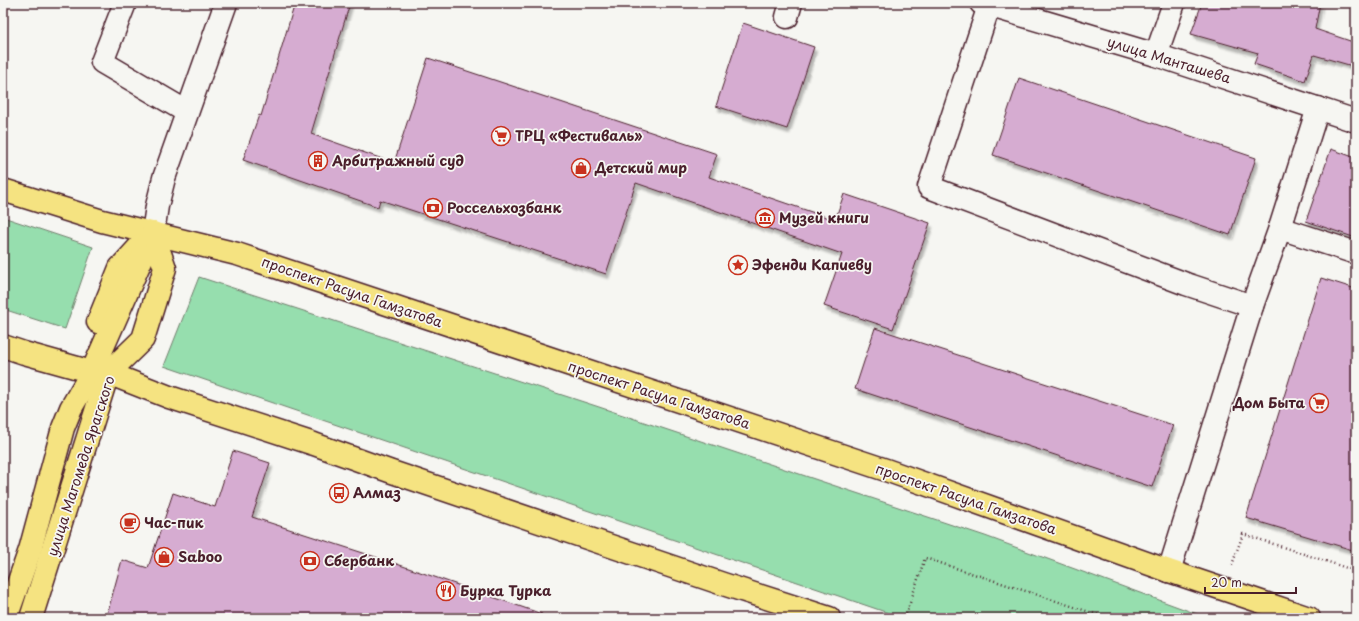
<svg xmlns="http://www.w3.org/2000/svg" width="1359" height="621" viewBox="0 0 1359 621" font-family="'Playpen Sans',sans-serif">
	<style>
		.green { fill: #96deae; stroke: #707e6c }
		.building { fill: #d6acd1; stroke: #4a1f2b; filter: url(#shadow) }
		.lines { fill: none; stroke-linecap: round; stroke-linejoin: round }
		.minor-casing { stroke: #4a1f2b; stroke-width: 25 }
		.major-casing { stroke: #4a1f2b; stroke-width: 25 }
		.path { stroke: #4a1f2b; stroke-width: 2.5; stroke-dasharray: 1 3; stroke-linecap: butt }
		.minor { stroke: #f6f6f2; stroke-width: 22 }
		.major { stroke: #f5e381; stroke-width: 22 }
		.labels { text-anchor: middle; stroke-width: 3.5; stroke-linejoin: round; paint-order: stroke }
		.street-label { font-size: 14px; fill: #4a1f2b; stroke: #f6f6f2 }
		.poi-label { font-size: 14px; font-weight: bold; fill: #4a1f2b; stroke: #f6f6f2; text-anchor: start }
	</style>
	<defs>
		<filter id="shadow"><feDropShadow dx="2.5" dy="4.5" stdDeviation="1" flood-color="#0004"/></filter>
	</defs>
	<rect width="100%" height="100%" fill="#f6f6f2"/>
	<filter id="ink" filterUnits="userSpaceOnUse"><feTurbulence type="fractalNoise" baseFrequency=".025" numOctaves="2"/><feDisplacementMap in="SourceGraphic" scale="8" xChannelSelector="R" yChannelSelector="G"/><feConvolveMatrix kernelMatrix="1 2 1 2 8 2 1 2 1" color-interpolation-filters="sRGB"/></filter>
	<g filter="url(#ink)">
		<!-- green -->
		<g class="green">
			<polygon points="3,217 93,247 65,329 3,309"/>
			<polygon points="199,277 596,406 985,536 1208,618 903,618 164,366"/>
		</g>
		<!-- building -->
		<g class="building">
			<polygon points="295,3 350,3 311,134 394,163 428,58 717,154 709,177 835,220 844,194 930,223 893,329 824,306 842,254 636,183 606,274 380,200 378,207 243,160 259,115 261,116"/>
			<polygon points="1202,3 1320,3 1315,29 1356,43 1356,67 1314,55 1305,81 1254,64 1258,53 1191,34"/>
			<polygon points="743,23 814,47 787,129 716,106"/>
			<polygon points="1019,78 1256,158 1230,235 993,155"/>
			<polygon points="1331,149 1356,158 1356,238 1306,221"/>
			<polygon points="1321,278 1356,289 1356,551 1246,518"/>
			<polygon points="875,328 1173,425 1152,487 855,389"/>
			<polygon points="233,451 270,463 252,517 391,562 542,614 541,618 106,618 122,560 148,568 173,493 215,507"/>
		</g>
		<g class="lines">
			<defs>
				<g id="minor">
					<polyline points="125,3 102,62 187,112"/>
					<polyline points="981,3 1156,55 1356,121"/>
					<polyline points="990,3 929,187 1186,284 1252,306"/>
					<polyline points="787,17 791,3"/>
					<polyline points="1156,55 1174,3"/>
					<polyline points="1280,228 1356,253"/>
					<polyline points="153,233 157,206 164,178 226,3"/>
					<polyline points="1169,571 1252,306 1280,228 1318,108"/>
				</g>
				<g id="major">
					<polyline points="3,190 102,221 237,254 886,470 1169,571 1309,618"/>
					<polyline points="98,322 120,268 141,245"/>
					<polyline points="3,346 24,353 92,372 108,373 169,397 314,444 389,471 723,584 829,618"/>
					<polyline points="6,618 30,550 63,428 71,408 92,372 153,233"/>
					<polyline points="31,618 108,373 143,339 165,268 153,233"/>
				</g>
			</defs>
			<!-- minor casing -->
			<use href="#minor" class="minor-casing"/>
			<!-- major casing -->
			<use href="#major" class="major-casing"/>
			<!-- path -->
			<g class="path">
				<polyline points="1232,565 1243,534 1356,571"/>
				<polyline points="905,618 925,558 1108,618"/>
			</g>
			<!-- minor -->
			<use href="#minor" class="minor"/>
			<!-- major -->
			<use href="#major" class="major"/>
		</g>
	</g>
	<!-- icons -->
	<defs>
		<symbol id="supermarket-ring" viewBox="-11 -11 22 22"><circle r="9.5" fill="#f6f6f2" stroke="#c8321e" stroke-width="1.5"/><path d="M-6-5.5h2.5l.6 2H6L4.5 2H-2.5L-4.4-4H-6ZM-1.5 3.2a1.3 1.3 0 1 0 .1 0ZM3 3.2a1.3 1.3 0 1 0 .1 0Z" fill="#c8321e"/></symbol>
		<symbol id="building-ring" viewBox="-11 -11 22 22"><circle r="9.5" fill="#f6f6f2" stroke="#c8321e" stroke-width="1.5"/><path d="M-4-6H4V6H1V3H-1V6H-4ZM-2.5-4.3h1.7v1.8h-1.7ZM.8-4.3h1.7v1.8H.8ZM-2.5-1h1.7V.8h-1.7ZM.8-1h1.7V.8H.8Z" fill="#c8321e"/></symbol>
		<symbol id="shop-ring" viewBox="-11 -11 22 22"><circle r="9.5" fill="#f6f6f2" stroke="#c8321e" stroke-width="1.5"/><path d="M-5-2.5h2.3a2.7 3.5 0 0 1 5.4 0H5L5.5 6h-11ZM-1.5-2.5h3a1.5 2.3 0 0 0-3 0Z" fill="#c8321e"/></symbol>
		<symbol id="bank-ring" viewBox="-11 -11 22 22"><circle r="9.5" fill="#f6f6f2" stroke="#c8321e" stroke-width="1.5"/><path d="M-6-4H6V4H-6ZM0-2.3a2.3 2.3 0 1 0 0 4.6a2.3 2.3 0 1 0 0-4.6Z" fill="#c8321e"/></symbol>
		<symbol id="museum-ring" viewBox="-11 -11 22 22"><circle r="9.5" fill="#f6f6f2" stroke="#c8321e" stroke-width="1.5"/><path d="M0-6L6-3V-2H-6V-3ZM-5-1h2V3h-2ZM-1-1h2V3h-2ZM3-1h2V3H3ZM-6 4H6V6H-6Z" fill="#c8321e"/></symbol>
		<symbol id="sight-ring" viewBox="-11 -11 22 22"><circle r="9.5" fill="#f6f6f2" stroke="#c8321e" stroke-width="1.5"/><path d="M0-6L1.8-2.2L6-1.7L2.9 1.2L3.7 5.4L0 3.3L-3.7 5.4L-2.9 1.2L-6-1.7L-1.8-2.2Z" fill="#c8321e"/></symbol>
		<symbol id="bus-ring" viewBox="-11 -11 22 22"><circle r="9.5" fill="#f6f6f2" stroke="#c8321e" stroke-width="1.5"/><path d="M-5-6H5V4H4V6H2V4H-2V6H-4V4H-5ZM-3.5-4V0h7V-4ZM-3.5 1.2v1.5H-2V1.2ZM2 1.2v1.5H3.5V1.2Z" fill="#c8321e"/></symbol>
		<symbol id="cafe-ring" viewBox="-11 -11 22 22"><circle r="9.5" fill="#f6f6f2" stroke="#c8321e" stroke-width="1.5"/><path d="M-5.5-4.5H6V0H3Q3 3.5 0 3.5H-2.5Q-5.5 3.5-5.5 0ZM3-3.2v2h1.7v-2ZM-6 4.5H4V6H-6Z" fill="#c8321e"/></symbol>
		<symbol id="restaurant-ring" viewBox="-11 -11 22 22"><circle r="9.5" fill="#f6f6f2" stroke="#c8321e" stroke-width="1.5"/><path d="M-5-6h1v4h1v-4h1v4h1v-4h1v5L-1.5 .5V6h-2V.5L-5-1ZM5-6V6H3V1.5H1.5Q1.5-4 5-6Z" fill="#c8321e"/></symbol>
	</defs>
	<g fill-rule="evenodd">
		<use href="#supermarket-ring" x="490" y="125" width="22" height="22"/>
		<use href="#building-ring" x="307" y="150" width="22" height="22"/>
		<use href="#shop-ring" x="570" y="157" width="22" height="22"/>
		<use href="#bank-ring" x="422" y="197" width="22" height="22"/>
		<use href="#museum-ring" x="754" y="207" width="22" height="22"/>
		<use href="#sight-ring" x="727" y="254" width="22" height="22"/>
		<use href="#supermarket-ring" x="1308" y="392" width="22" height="22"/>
		<use href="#bus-ring" x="328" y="482" width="22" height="22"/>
		<use href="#cafe-ring" x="119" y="512" width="22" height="22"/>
		<use href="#shop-ring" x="153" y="546" width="22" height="22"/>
		<use href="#bank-ring" x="299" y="550" width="22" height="22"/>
		<use href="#restaurant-ring" x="435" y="580" width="22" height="22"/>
	</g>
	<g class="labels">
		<!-- street labels -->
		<g class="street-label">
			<text transform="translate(1169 60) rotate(17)" y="5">улица Манташева</text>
			<text transform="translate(352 292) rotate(19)" y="5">проспект Расула Гамзатова</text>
			<text transform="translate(659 395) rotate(18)" y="5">проспект Расула Гамзатова</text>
			<text transform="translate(81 466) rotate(-72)" y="5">улица Магомеда Ярагского</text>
			<text transform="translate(966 499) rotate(19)" y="5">проспект Расула Гамзатова</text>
		</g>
		<!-- poi labels -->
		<g class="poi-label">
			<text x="515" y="141">ТРЦ «Фестиваль»</text>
			<text x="332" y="166">Арбитражный суд</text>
			<text x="595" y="173">Детский мир</text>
			<text x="447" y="213">Россельхозбанк</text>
			<text x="779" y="223">Музей книги</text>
			<text x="752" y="270">Эфенди Капиеву</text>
			<text x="1305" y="408" text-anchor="end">Дом Быта</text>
			<text x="353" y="498">Алмаз</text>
			<text x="144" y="528">Час-пик</text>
			<text x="178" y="562">Saboo</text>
			<text x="324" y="566">Сбербанк</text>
			<text x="460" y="596">Бурка Турка</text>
		</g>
	</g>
	<!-- margin -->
	<rect width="1359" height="621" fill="none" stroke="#f6f6f2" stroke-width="16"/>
	<rect x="8" y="8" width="1343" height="605" fill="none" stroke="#4a1f2b" stroke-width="1.5" filter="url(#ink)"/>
	<!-- scale -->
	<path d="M1205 587v6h91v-6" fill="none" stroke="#4a1f2b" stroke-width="2"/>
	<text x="1211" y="587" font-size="12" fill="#4a1f2b" stroke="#f6f6f2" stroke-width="3" paint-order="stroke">20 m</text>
</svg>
